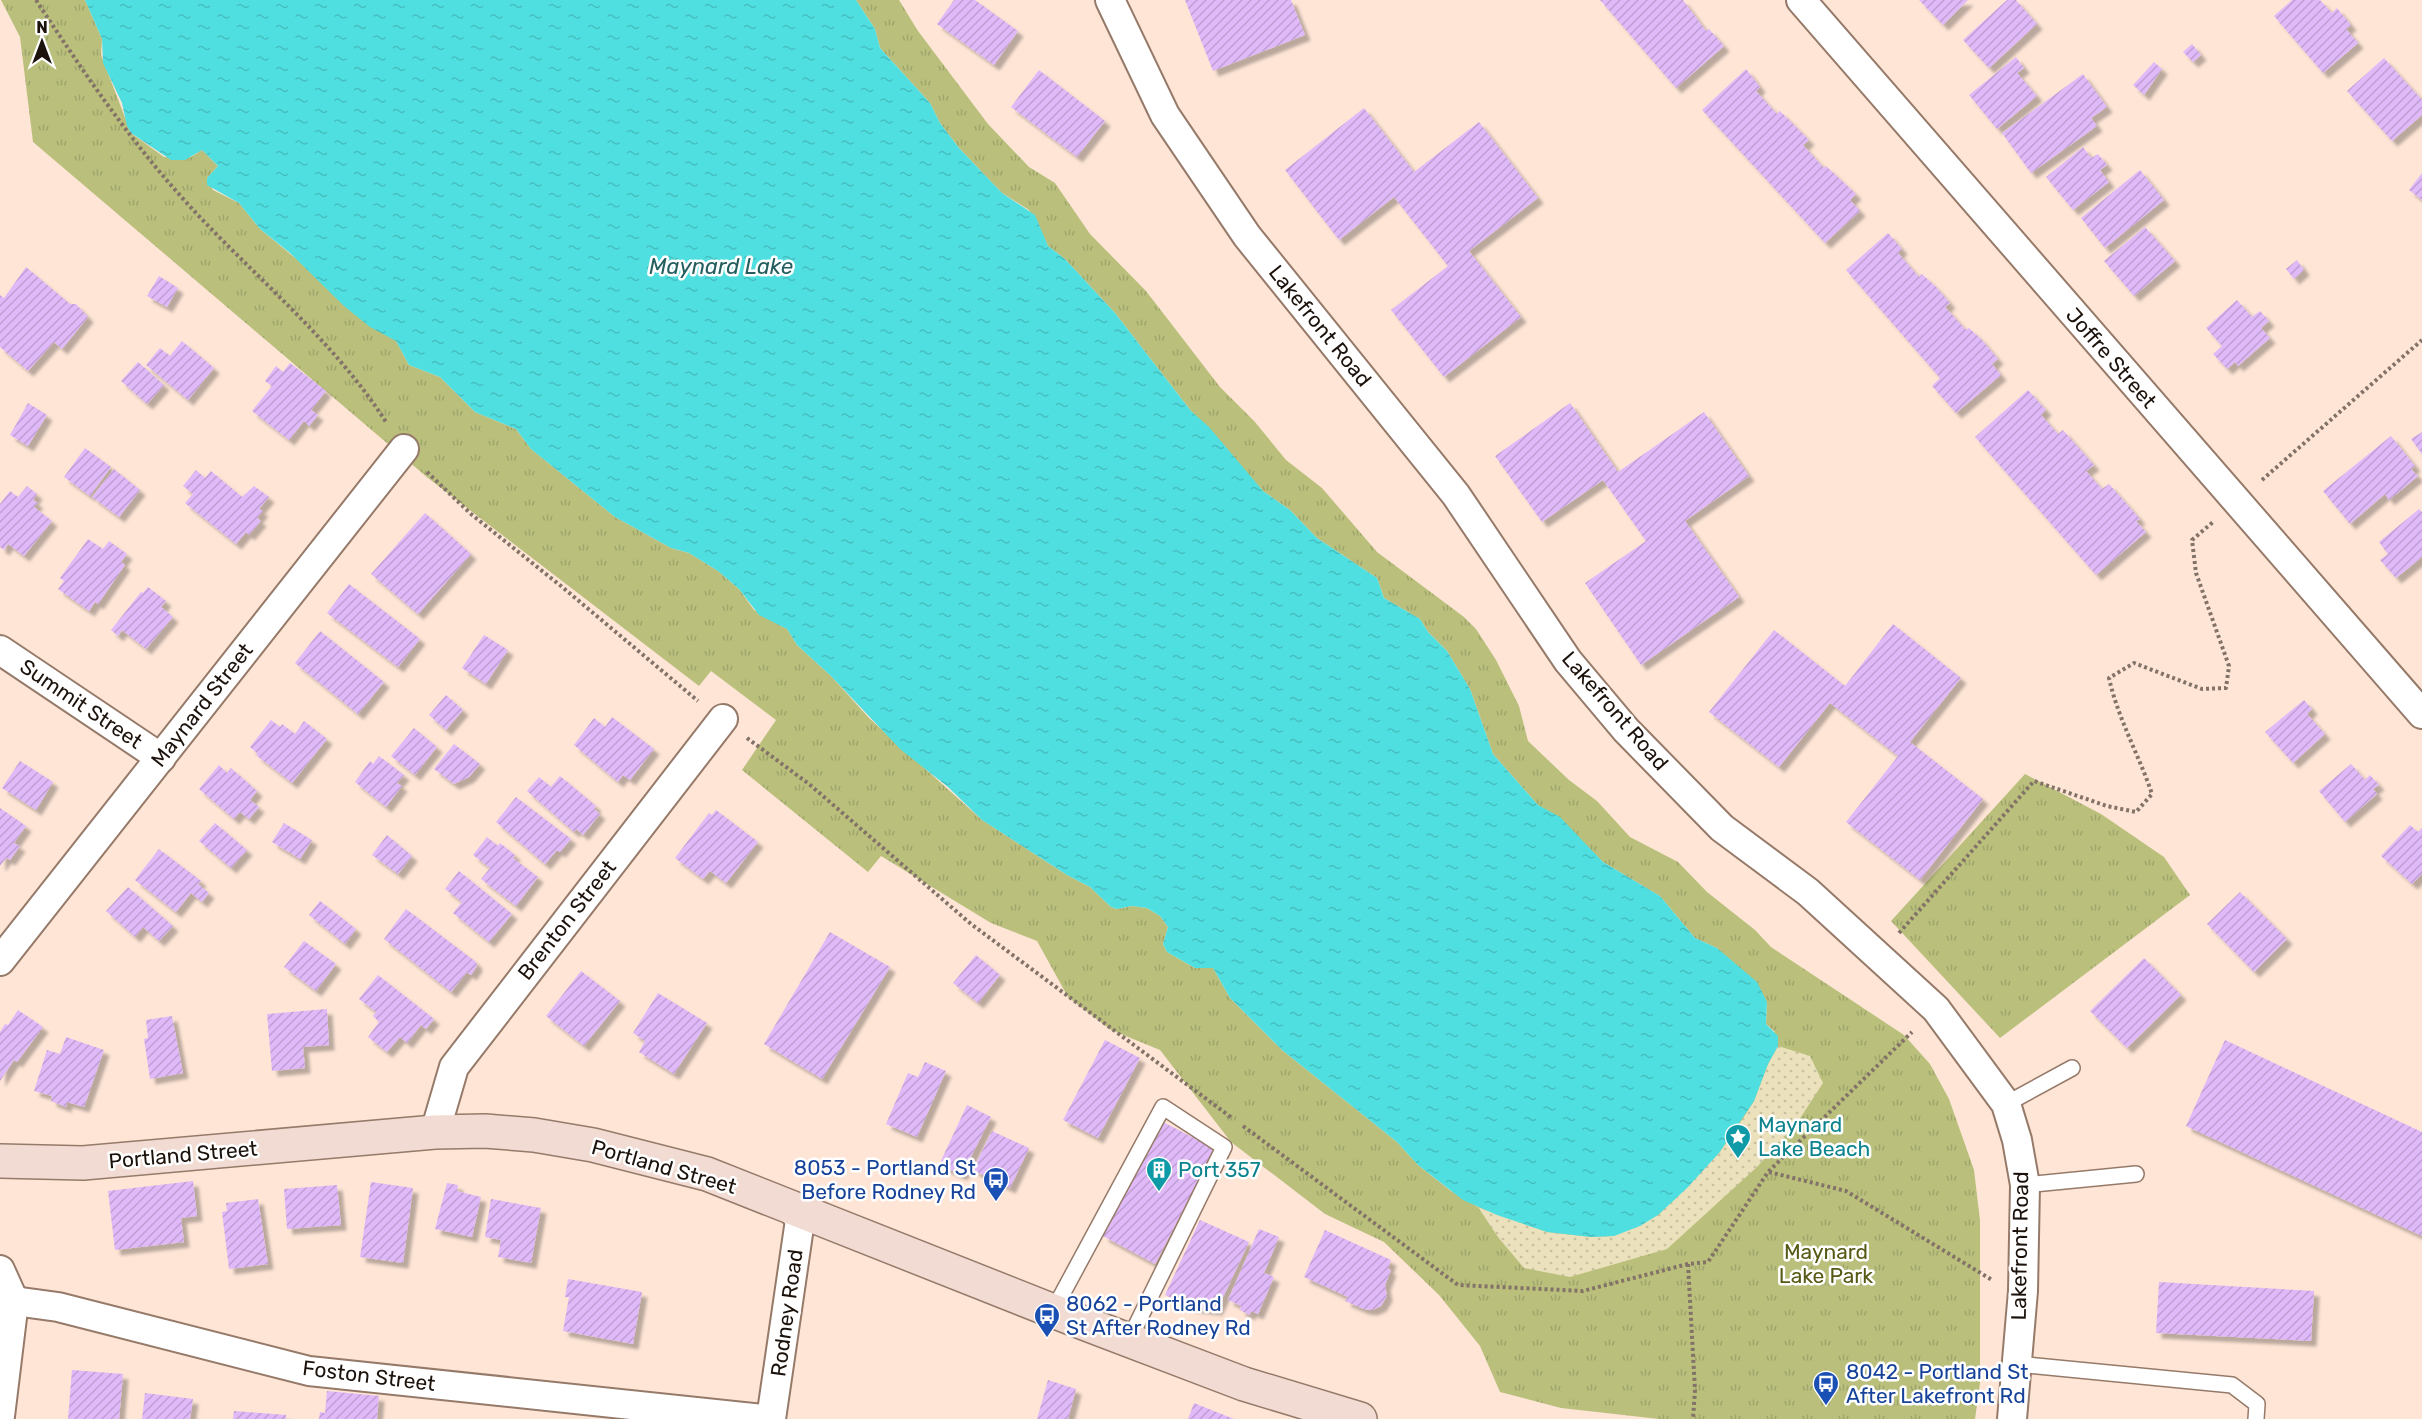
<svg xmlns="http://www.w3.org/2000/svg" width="2422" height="1419" viewBox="0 0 2422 1419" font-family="Rubik,sans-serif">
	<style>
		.grass { fill: url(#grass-tufts) }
		.sand { fill: url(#sand-dots) }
		.water { fill: url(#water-ripples) }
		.building { fill: url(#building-hatch); filter: url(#shadow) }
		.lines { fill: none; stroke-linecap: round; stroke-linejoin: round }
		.service-casing { stroke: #967a69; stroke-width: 18 }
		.minor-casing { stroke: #967a69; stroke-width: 32 }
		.secondary-casing { stroke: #967a69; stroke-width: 36 }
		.path { stroke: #837268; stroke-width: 4; stroke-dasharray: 3 3; stroke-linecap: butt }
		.service { stroke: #fff; stroke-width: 15 }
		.minor { stroke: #fff; stroke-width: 28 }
		.secondary { stroke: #f1dbd3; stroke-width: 33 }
		.labels { text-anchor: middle; stroke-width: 5; stroke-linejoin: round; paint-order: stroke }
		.street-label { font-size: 21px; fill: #1c120c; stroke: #fff }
		.culture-label { font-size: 21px; fill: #0d838f; stroke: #fff; text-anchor: start }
		.transit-label { font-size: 21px; fill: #164399; stroke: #fff; text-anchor: start }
		.park-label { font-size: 21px; fill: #575a14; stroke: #fff }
		.water-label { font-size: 22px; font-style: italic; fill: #235d5e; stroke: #fff }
	</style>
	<defs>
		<pattern id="grass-tufts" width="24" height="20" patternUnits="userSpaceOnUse" patternTransform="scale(1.5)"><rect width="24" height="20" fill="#bac07c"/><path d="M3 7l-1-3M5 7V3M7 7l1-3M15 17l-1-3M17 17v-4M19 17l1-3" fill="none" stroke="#9fa46a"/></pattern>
		<pattern id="sand-dots" width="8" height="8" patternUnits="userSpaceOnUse" patternTransform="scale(1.5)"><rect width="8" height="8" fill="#ebe1bc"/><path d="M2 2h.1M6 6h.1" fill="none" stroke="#c9c0a0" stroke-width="1.8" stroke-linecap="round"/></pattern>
		<pattern id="water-ripples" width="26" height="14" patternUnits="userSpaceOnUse" patternTransform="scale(1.5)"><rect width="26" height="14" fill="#50dfe0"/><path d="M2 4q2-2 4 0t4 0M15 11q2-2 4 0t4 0" fill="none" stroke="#45bebf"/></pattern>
		<pattern id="building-hatch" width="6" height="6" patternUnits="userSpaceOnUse" patternTransform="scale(1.5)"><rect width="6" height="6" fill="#dfb9f8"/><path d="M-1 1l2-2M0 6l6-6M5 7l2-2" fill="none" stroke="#bf9ed3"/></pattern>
		<filter id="shadow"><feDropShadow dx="5.5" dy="5.5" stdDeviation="1.5" flood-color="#0004"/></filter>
	</defs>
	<rect width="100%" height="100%" fill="#fee5d6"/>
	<!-- grass -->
	<g class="grass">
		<polygon points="1,0 85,0 102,39 101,55 131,133 164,157 191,157 202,150 218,166 207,178 213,190 239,203 260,229 396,341 409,365 440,377 475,412 516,429 531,449 615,517 671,548 689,553 718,571 739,589 754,610 787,629 797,645 831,676 869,718 982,820 1067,875 1090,887 1111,907 1117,909 1132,906 1147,908 1160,916 1168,927 1163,944 1167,952 1195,968 1213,968 1230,998 1282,1050 1397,1142 1418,1165 1451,1191 1478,1207 1775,1032 1766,1024 1767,1002 1717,948 1695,938 1660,896 1603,862 1538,805 1493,754 1470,689 1447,651 1428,632 1420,619 1384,598 1377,578 1317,538 1290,510 1263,491 1191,411 1115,313 1065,259 1048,246 1029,210 1002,193 959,148 940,123 930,103 880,48 875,29 856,0 899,0 918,31 988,124 1029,167 1055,183 1090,234 1146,291 1220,387 1255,422 1286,460 1322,488 1377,552 1464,617 1476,629 1496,660 1519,706 1528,741 1569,780 1597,801 1630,837 1678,862 1707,892 1755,930 1771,947 1904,1035 1930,1064 1949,1099 1974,1170 1980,1220 1980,1383 1975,1419 1659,1419 1561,1408 1500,1392 1480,1346 1439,1295 1384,1242 1325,1214 1231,1142 1160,1050 1111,1030 1068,997 1037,941 991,923 881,856 868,872 742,770 776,720 711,671 699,686 428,478 33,142 20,37"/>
		<polygon points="2025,774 2101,814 2164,857 2190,895 2000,1038 1891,921"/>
	</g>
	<!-- sand -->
	<polygon class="sand" points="1778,1046 1810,1056 1823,1083 1797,1123 1757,1167 1667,1249 1570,1277 1524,1268 1498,1237 1478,1207 1547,1232 1591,1237 1614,1236 1658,1215 1719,1153 1738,1126 1754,1101 1768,1064"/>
	<!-- water -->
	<polygon class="water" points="85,0 856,0 875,29 880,48 930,103 940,123 959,148 1002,193 1035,215 1048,246 1065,259 1115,313 1191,411 1209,427 1263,491 1290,510 1317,538 1377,578 1384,598 1420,619 1428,632 1447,651 1470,689 1493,754 1538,805 1560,817 1603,862 1660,896 1695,938 1717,948 1757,982 1767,1002 1766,1024 1778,1036 1778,1046 1768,1064 1754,1101 1719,1153 1687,1188 1658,1215 1640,1226 1614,1236 1591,1237 1547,1232 1497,1215 1463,1200 1418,1165 1397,1142 1282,1050 1230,998 1213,968 1195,968 1167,952 1163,944 1168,927 1160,916 1147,908 1132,906 1117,909 1111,907 1090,887 1067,875 982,820 948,787 900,749 831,676 797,645 787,629 759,615 739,589 718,571 689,553 671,548 615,517 531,449 516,429 475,412 440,377 409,365 396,341 370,327 344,306 290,253 260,229 239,203 207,185 207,178 218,166 202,150 185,160 171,160 131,133 127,126 122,103 103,63 102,39"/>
	<!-- building -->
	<g class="building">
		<polygon points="954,0 975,0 1018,31 994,65 937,24"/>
		<polygon points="1185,0 1291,0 1305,35 1213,71"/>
		<polygon points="1600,0 1683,0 1706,31 1709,29 1724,46 1676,88"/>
		<polygon points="1919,0 1968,0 1943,25"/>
		<polygon points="2007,0 2016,0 2037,24 1989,68 1963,40"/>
		<polygon points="2292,0 2320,0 2332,13 2337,8 2351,25 2346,29 2358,43 2323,73 2274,16"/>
		<polygon points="2192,44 2201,55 2193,62 2183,52"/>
		<polygon points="2016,57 2024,68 2017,73 2037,96 1997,129 1969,95"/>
		<polygon points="2384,58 2422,100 2422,115 2392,141 2347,91"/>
		<polygon points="2154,62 2162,69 2144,95 2133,85"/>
		<polygon points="1746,69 1760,87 1756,91 1777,114 1780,111 1809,140 1803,145 1824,168 1826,166 1856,194 1850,200 1860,211 1825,243 1702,110"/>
		<polygon points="1039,70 1105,121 1077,157 1011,107"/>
		<polygon points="2083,74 2107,107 2091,118 2097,126 2031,173 2002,133"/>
		<polygon points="1364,108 1414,172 1479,122 1538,198 1469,251 1521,317 1444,377 1391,310 1448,266 1394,197 1339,240 1285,170"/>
		<polygon points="2083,147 2091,158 2098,154 2107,165 2100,170 2109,182 2073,210 2046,177"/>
		<polygon points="2140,170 2164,200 2105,248 2081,218"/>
		<polygon points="2422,173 2422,200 2409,190"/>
		<polygon points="2145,227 2175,261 2134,296 2104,261"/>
		<polygon points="1888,233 1902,249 1898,253 1919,277 1922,274 1936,287 1950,303 1945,307 1966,330 1969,328 1981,339 1998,359 1992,364 2001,375 1956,413 1932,386 1940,378 1846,270"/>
		<polygon points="2297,260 2304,270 2294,279 2286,269"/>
		<polygon points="26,267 70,304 76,304 88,317 62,349 54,342 28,371 0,347 0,295 4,298"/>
		<polygon points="159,276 178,288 167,307 147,296"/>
		<polygon points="2237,300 2252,317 2260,311 2269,321 2261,328 2270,338 2238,366 2235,362 2227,369 2213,354 2222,346 2206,328"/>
		<polygon points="182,341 214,368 188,400 146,365 160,348 170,356"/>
		<polygon points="138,362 164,385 147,404 121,381"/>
		<polygon points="290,363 326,391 311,410 318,415 309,426 304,421 289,440 252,411 272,386 265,381 276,366 283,372"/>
		<polygon points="2028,390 2046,410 2041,415 2058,434 2063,430 2094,465 2086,471 2102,489 2109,484 2140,519 2136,521 2146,532 2096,575 1975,437"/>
		<polygon points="28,403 47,415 28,446 10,435"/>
		<polygon points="1570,403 1618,472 1704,412 1749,476 1685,521 1739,597 1641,665 1585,583 1646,541 1603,480 1542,522 1495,456"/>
		<polygon points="2422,432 2422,454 2411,439"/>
		<polygon points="2391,436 2415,466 2411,469 2418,476 2389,500 2385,494 2350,524 2323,491"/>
		<polygon points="85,448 111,467 90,496 64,477"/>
		<polygon points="114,469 140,490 119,517 92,497"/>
		<polygon points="196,470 205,478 211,471 242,497 254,486 269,497 259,509 263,511 257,518 261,521 249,535 246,532 236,544 185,503 193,494 183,486"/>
		<polygon points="27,486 37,494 33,500 38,503 34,507 52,521 24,556 8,544 4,550 0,547 0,504 10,491 18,497"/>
		<polygon points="2419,509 2422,512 2422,557 2396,578 2380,560 2388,554 2379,542"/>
		<polygon points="425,513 471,554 418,614 371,574"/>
		<polygon points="88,539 103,549 109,541 127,554 121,562 125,565 98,604 95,602 89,611 58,589 64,581 60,578"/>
		<polygon points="349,584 420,639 398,667 327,613"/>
		<polygon points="148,587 166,601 161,607 173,617 146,649 122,630 118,636 111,630 141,592 143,593"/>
		<polygon points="1893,624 1961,678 1910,742 1983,799 1920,880 1846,822 1898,756 1830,703 1779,767 1709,712 1774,630 1845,686"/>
		<polygon points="320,631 384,682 358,714 295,663"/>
		<polygon points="484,635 508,650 486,684 462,668"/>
		<polygon points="446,695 463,710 446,730 429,715"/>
		<polygon points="2304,700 2312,709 2307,714 2325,734 2293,763 2265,732"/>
		<polygon points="612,717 654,749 630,780 623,775 618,782 574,745 594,718 605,727"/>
		<polygon points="271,720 280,727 282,724 295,734 304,721 327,739 292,783 256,755 258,754 250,747"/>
		<polygon points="414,728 437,747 415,775 391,756"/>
		<polygon points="454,744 480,764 469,777 454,784 434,769"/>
		<polygon points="379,756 404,775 397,783 402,786 386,807 355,782 370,761 373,764"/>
		<polygon points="20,761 53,782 36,810 2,788"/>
		<polygon points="2351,764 2365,780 2370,775 2379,785 2373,789 2377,794 2345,822 2319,791"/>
		<polygon points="219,765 227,773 231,768 257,791 250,800 259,807 249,819 240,812 234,819 199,789"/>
		<polygon points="560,776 596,806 594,809 600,814 583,835 576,829 574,832 527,791 539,777 551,787"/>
		<polygon points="516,797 571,839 560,852 557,850 545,864 496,822"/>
		<polygon points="0,808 26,826 14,843 20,846 10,860 6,858 0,866"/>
		<polygon points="716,810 758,842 726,883 710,871 703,879 675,858 709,813 712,815"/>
		<polygon points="215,823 247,850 231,868 199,841"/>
		<polygon points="284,823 312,840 300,859 272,842"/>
		<polygon points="2410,825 2418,832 2422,828 2422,874 2412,884 2381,856"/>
		<polygon points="387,835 412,856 398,874 372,855"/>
		<polygon points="487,837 498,846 500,843 515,855 513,858 538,877 516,906 481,879 490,868 473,855"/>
		<polygon points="159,849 201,881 198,884 209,893 202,902 191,893 176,912 135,880"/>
		<polygon points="459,871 512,914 489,942 453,913 462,902 445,889"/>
		<polygon points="128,887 173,926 159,941 143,927 135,937 106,911"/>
		<polygon points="2240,892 2287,939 2254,972 2207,924"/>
		<polygon points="320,901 356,929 345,944 309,915"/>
		<polygon points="406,909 476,962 477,966 471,975 467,972 451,992 384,939"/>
		<polygon points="830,932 890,967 822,1079 764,1044"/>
		<polygon points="304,941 336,964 316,991 284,967"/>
		<polygon points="976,955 1000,975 978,1003 953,983"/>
		<polygon points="2144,958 2181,995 2127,1048 2090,1011"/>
		<polygon points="581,971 620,1001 584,1046 546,1016"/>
		<polygon points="378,975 434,1019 426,1029 421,1025 407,1043 400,1037 387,1052 368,1037 379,1022 373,1016 376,1012 359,999"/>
		<polygon points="658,993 707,1023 674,1074 639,1052 645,1041 633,1033"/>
		<polygon points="327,1009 329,1045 303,1047 305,1068 272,1071 267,1014"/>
		<polygon points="18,1010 43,1027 17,1062 14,1060 0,1081 0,1032 5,1024 8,1025"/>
		<polygon points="172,1016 183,1073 150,1079 144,1039 148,1038 146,1020"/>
		<polygon points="66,1037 104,1050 84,1107 67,1102 66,1107 51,1101 52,1096 34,1091 47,1050 60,1054"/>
		<polygon points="1105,1040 1140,1058 1098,1138 1063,1120"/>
		<polygon points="2225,1040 2422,1132 2422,1236 2186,1126"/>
		<polygon points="925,1062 946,1071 917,1137 886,1124 908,1073 918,1077"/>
		<polygon points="967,1105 991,1117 962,1175 939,1165"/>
		<polygon points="1163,1122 1215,1149 1155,1264 1103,1236"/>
		<polygon points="992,1131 1029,1148 1010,1188 973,1170"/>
		<polygon points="193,1181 197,1216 181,1218 184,1242 115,1250 108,1191"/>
		<polygon points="371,1182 413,1188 403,1263 360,1257"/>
		<polygon points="447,1183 458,1185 457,1191 481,1197 472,1237 435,1229"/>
		<polygon points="337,1185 341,1225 287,1229 284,1189"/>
		<polygon points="258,1199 268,1264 229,1269 222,1212 227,1211 226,1203"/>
		<polygon points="491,1199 541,1208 531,1263 498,1257 501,1240 485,1237"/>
		<polygon points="1200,1220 1249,1242 1217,1310 1191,1307 1165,1295"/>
		<polygon points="1259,1229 1279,1237 1264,1273 1274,1277 1258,1314 1251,1311 1250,1315 1240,1310 1241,1306 1228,1300"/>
		<polygon points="1325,1230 1391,1260 1388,1269 1391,1270 1385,1285 1387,1296 1381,1306 1372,1310 1364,1309 1345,1301 1348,1297 1304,1277"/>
		<polygon points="568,1279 642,1292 633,1344 563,1331 569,1297 565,1297"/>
		<polygon points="2159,1282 2314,1291 2311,1341 2156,1333"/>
		<polygon points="72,1370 123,1374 119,1419 68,1419"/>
		<polygon points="1048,1380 1076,1389 1068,1419 1037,1419"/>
		<polygon points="327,1391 379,1396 377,1419 319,1419 320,1412 325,1413"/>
		<polygon points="145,1393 193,1399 190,1419 142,1419"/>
		<polygon points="1194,1403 1234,1419 1188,1419"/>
		<polygon points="234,1411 286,1415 286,1419 233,1419"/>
	</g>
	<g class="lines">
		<defs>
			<g id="service">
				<polyline points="2006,1104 2072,1068"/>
				<polyline points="2025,1185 2136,1174"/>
				<polyline points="1053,1311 1163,1107 1224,1147 1129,1340"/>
				<polyline points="2017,1364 2232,1385 2257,1404 2256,1419"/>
			</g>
			<g id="minor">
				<polyline points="1110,0 1165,115 1247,236 1456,495 1568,661 1626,730 1722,828 1808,892 1936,1009 2006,1104 2017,1140 2025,1185 2023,1291 2012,1419"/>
				<polyline points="1801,0 2422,714"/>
				<polyline points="0,650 161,758"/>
				<polyline points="0,961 404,449"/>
				<polyline points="435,1132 454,1067 723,719"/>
				<polyline points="0,1270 14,1301"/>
				<polyline points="14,1301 58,1307 309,1371 764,1419"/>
				<polyline points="0,1416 14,1301"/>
				<polyline points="771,1419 800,1220 792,1209"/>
			</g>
			<polyline id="secondary" points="0,1161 83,1163 435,1132 485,1131 534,1135 593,1145 707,1174 1081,1322 1244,1384 1360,1419"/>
		</defs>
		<!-- service casing -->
		<use href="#service" class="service-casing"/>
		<!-- minor casing -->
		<use href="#minor" class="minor-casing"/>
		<!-- secondary casing -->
		<use href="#secondary" class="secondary-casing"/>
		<!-- path -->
		<g class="path">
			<path d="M 36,0 C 82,70 128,138 185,201 C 252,275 332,338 386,422"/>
			<polyline points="427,472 471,514 561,586 698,701"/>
			<polyline points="2262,480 2422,340"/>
			<polyline points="747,738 809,784 971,924 1232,1118"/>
			<path d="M 1899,933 L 2034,781 L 2107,806 L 2136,812 L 2152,794 C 2139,755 2118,719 2109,678 L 2134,663 L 2202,689 L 2226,688 L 2229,666 L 2196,573 L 2192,540 L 2213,522"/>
			<polyline points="1243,1126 1458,1285 1583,1291 1688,1264 1708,1262 1768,1172 1912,1032"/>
			<polyline points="1769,1172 1846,1191 1992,1280"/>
			<polyline points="1688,1264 1695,1390 1693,1419"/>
		</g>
		<!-- service -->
		<use href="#service" class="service"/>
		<!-- minor -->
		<use href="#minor" class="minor"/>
		<!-- secondary -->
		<use href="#secondary" class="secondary"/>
	</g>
	<!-- icons -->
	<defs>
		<symbol id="sight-pin" viewBox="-11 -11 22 30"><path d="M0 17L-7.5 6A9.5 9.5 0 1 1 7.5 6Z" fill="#0f9aa8" stroke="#fff"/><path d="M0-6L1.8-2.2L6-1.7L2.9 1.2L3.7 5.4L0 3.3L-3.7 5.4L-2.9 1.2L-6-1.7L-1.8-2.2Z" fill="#fff"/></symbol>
		<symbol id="building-pin" viewBox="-11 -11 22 30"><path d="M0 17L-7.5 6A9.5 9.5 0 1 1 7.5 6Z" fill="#0f9aa8" stroke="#fff"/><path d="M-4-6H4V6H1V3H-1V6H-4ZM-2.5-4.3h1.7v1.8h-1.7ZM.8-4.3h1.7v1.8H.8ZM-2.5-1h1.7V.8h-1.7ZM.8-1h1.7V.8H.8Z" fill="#fff"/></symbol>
		<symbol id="bus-pin" viewBox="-11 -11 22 30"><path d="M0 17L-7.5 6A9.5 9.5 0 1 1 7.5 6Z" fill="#1a4fb4" stroke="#fff"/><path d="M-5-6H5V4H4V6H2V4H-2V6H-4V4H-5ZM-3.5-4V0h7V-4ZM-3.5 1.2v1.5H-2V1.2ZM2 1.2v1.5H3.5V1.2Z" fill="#fff"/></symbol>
	</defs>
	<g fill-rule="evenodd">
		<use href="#sight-pin" x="1723" y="1122" width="30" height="40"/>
		<use href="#building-pin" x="1144" y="1155" width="30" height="40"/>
		<use href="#bus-pin" x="981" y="1165" width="30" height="40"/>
		<use href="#bus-pin" x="1032" y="1301" width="30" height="40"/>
		<use href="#bus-pin" x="1811" y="1369" width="30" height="40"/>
	</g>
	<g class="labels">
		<!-- street labels -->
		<g class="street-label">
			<text transform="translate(1320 326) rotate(51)" y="7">Lakefront Road</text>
			<text transform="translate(2111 358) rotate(49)" y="7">Joffre Street</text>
			<text transform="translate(81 704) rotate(34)" y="7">Summit Street</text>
			<text transform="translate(202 705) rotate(-52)" y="7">Maynard Street</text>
			<text transform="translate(1615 711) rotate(49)" y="7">Lakefront Road</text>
			<text transform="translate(567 920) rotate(-52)" y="7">Brenton Street</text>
			<text transform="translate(183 1155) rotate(-5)" y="7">Portland Street</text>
			<text transform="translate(664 1167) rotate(16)" y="7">Portland Street</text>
			<text transform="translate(2020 1246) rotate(-89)" y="7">Lakefront Road</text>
			<text transform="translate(787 1313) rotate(-82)" y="7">Rodney Road</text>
			<text transform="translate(369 1376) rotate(7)" y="7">Foston Street</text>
		</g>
		<!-- culture labels -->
		<g class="culture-label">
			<text x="1758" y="1132">Maynard<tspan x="1758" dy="24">Lake Beach</tspan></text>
			<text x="1178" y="1177">Port 357</text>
		</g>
		<!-- transit labels -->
		<g class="transit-label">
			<text x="976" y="1175" text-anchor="end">8053 - Portland St<tspan x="976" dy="24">Before Rodney Rd</tspan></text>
			<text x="1066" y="1311">8062 - Portland<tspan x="1066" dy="24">St After Rodney Rd</tspan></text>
			<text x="1846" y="1379">8042 - Portland St<tspan x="1846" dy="24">After Lakefront Rd</tspan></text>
		</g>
		<!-- park labels -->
		<g class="park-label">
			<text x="1826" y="1259">Maynard<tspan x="1826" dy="24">Lake Park</tspan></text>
		</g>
		<!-- water labels -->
		<g class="water-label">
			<text x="721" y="274">Maynard Lake</text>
		</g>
	</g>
	<!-- north arrow -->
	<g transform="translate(42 42)" stroke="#ffffff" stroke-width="4.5" paint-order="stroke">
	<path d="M0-4.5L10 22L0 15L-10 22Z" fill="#1c120c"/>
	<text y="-9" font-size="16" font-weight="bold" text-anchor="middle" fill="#1c120c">N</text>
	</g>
</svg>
